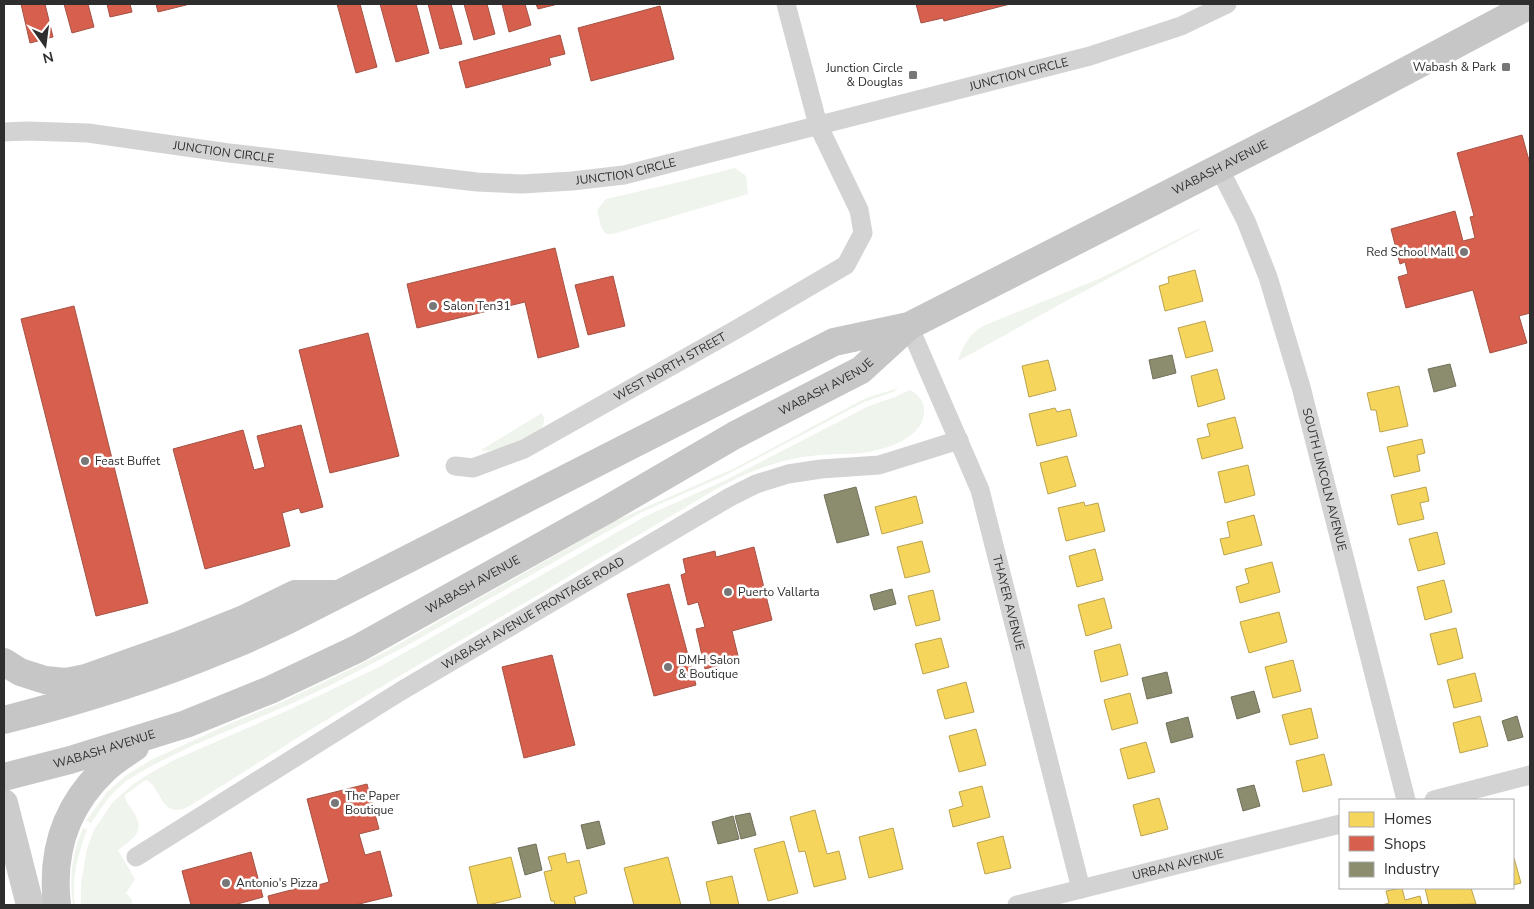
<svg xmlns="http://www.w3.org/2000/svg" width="1534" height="909" viewBox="0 0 1534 909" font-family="'Nunito Sans',sans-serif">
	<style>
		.green { fill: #eff4ec }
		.homes { fill: #f6d55c; stroke: #baa34e }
		.shops { fill: #d6604d; stroke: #a45144 }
		.industry { fill: #8c8c6e; stroke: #70705b }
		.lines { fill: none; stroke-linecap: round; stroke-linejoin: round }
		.minor { stroke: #d3d3d3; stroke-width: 19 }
		.secondary { stroke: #ccc; stroke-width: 28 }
		.primary { stroke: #c6c6c6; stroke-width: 28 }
		.poi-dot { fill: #777; stroke: #fff; stroke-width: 2 }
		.labels { text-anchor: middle; stroke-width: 5; stroke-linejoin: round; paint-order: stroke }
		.poi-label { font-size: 12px; fill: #2e2e2e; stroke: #fff; text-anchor: start }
		.street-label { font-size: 12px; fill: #2e2e2e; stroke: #fff }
	</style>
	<rect width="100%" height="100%" fill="#fff"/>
	<!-- green -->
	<g class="green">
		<polygon points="735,168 746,176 748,194 613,234 606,234 601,227 597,210 606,199 671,184"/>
		<path d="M 1200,228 L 1199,230 L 1066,301 L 958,361 C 963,345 969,335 983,326 L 1101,278 Z"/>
		<polygon points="899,388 893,392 864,402 726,475 642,512 406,646 333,684 291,704 194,745 151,766 126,781 117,789 107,800 91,823 86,821 107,792 125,776 151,760 229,724 282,702 355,667 390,649 617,520 735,468 864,399 882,393"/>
		<path d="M 910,390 C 918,394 924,401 924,410 C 925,443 871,454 846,454 C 823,454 799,456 777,463 C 741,473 709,493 678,512 C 636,536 594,561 553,586 C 478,631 402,673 328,719 C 280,748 234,779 186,808 C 160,818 162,787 146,780 L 144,781 L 125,795 C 125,801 128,804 132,809 C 146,831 136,837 118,850 L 135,879 L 126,893 L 132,900 L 131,905 L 81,905 L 81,883 L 87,849 L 94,830 L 112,803 L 132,785 L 149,774 L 174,760 L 291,709 L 379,667 L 646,516 L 726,480 L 869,406 L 895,397 Z"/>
		<path d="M 542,413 C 545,420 545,425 539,431 C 524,438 498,454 481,450 Z"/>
		<path d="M 83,828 L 87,830 C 78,854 71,879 75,905 L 73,905 C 69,878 72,853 83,828 Z"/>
	</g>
	<!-- homes -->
	<g class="homes">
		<polygon points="1195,270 1203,301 1165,311 1159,286 1169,283 1168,277"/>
		<polygon points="1205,321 1213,351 1186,358 1178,328"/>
		<polygon points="1048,360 1056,390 1029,397 1022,366"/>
		<polygon points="1217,369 1225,399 1198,407 1191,376"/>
		<polygon points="1399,386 1408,426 1380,432 1376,410 1371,410 1367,393"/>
		<polygon points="1055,408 1057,412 1070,409 1077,436 1037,446 1029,414"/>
		<polygon points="1235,417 1243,448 1202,459 1197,439 1210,436 1207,424"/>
		<polygon points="1422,439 1425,453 1417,455 1420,471 1394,477 1387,447"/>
		<polygon points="1067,456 1076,486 1048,494 1040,463"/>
		<polygon points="1248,465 1255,495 1225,503 1218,472"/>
		<polygon points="1426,487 1429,501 1420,503 1424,519 1398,525 1391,495"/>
		<polygon points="916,496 923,523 882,534 875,507"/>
		<polygon points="1084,502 1085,506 1098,503 1105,531 1066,541 1058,508"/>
		<polygon points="1254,515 1262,545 1224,555 1220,539 1230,537 1227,522"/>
		<polygon points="1437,532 1445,564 1418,571 1409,539"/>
		<polygon points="922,541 930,572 905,578 897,547"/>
		<polygon points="1095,549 1103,580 1077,587 1069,556"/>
		<polygon points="1272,562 1280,592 1240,603 1236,587 1249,583 1245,569"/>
		<polygon points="1444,580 1452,612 1425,620 1417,587"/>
		<polygon points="933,590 940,620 916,626 908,596"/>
		<polygon points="1104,598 1112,628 1086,636 1078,605"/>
		<polygon points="1279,612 1287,642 1249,653 1240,622"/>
		<polygon points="1456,628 1463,658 1438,665 1430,634"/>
		<polygon points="941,638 949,667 923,674 915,644"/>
		<polygon points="1120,644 1128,675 1101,682 1094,651"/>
		<polygon points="1293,660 1301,691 1273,698 1265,667"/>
		<polygon points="1475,673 1482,701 1454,708 1447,680"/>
		<polygon points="966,682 974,712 945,719 937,690"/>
		<polygon points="1130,693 1138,723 1112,730 1104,700"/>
		<polygon points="1311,708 1318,738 1290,745 1282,715"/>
		<polygon points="1480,716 1488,746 1460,753 1453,723"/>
		<polygon points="976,729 986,765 959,772 949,736"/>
		<polygon points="1146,742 1155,772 1128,779 1120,749"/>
		<polygon points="1324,754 1332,785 1303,792 1296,761"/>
		<polygon points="982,786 990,817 953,827 949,810 963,806 959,792"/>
		<polygon points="1159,798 1168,829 1141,836 1133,805"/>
		<polygon points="815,810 827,854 839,851 846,879 814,887 805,851 799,852 790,817"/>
		<polygon points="893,828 903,869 869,878 859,837"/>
		<polygon points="1003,836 1011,868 985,874 977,843"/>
		<polygon points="784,841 798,893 768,901 754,849"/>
		<polygon points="565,853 567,863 579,860 587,893 574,897 576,905 555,905 554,901 551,901 544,872 552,870 548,857"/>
		<polygon points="511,857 521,897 488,905 478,905 469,867"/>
		<polygon points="668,857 681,905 634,905 624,868"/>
		<polygon points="1513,858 1514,858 1521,883 1513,885"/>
		<polygon points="732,876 739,905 711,905 706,882"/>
		<polygon points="1402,888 1405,900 1420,896 1422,905 1382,905 1389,903 1386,891"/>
		<polygon points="1425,888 1471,888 1476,904 1429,905"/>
	</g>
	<!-- shops -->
	<g class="shops">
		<polygon points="21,4 45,4 53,37 30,43"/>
		<polygon points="64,4 88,4 94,27 72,33"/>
		<polygon points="107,4 130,4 132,12 110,17"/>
		<polygon points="156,4 190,4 158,12"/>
		<polygon points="337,4 360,4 377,67 356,73"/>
		<polygon points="380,4 416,4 429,53 396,62"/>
		<polygon points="428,4 451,4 462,44 440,49"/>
		<polygon points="464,4 487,4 495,34 474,40"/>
		<polygon points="502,4 525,4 531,25 509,32"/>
		<polygon points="536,4 558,4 538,9"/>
		<polygon points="916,4 1010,4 944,21 943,18 921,23"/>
		<polygon points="660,6 674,59 591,81 578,28"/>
		<polygon points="560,35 565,54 549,58 551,65 466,88 459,62"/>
		<polygon points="1522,135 1530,164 1530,313 1519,316 1527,343 1490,353 1473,290 1406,308 1398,277 1408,274 1405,262 1400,264 1391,229 1455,211 1463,241 1475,238 1470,217 1474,216 1457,153"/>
		<polygon points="555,248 579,347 538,358 525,302 417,328 407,284"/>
		<polygon points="613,276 625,326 588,335 575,285"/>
		<polygon points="74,306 148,603 96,616 21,319"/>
		<polygon points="368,333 399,456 330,473 299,350"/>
		<polygon points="301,425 323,507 301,513 299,508 282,513 290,546 205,569 173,449 243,430 254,470 265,467 257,436"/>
		<polygon points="754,547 772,620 732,631 739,660 705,669 696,629 705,627 698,602 688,605 681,575 686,573 683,559 715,551 716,557"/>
		<polygon points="669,584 696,685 654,696 627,594"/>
		<polygon points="552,655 575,745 524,758 502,667"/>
		<polygon points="367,784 379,829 359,834 365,855 380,851 392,896 355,905 270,905 268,896 310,885 311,887 329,882 307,799"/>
		<polygon points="251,852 263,897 234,905 191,905 182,871"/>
	</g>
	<!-- industry -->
	<g class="industry">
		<polygon points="1172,355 1176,373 1153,379 1149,360"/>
		<polygon points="1450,364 1456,386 1434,392 1428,369"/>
		<polygon points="856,487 869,535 837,543 824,495"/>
		<polygon points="892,589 896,604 874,610 870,595"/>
		<polygon points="1167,672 1172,693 1147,699 1142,678"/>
		<polygon points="1254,691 1260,712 1237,719 1231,697"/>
		<polygon points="1517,716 1523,737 1508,741 1502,721"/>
		<polygon points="1188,717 1193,737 1171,743 1166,723"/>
		<polygon points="1254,785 1260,806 1243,811 1237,789"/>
		<polygon points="750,813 756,835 741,839 735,816"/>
		<polygon points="733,816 739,839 718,844 712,822"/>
		<polygon points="599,821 605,844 587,849 581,825"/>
		<polygon points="536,844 542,870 525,875 518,848"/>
	</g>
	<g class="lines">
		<!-- minor -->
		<g class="minor">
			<path id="s1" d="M 4,132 L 27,131 L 88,133 L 229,153 L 477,182 L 522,184 L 572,181 L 624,175 L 1090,56 L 1181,26 L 1227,4"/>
			<path id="s2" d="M 1219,168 L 1246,221 L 1268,277 L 1301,387 L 1406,800"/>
			<path id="s3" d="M 909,326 L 980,490 L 1081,889"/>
			<path id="s4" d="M 455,466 L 473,468 L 524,449 L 737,329 L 846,265 L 863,233 L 859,210 L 818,125 L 786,4"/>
			<polyline points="1434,800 1530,775"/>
			<path id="s5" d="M 136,857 L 401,691 L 730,497 L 756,484 L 788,474 L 821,469 L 879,465 L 959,440"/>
			<path id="s6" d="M 1017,905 L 1340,824"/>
		</g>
		<!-- secondary -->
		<polyline class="secondary" points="4,803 30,905"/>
		<!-- primary -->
		<g class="primary">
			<polyline points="4,662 20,672 45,680 66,682 86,678 179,645 244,619 295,594 336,594"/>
			<path id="s7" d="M 4,720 C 79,701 154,678 225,648 C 247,640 267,630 288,620 L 834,342 L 909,326 L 1321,116 L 1530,5"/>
			<path id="s8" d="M 4,777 L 70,760 L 186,724 L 270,690 L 357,649 L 608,509 L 735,435 L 861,370 L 908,327"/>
			<path d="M 57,905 C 51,853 65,807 104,770 C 113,761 125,754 135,747"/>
		</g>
	</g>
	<!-- markers -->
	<g class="poi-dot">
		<rect x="1501" y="62" width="10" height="10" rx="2.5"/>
		<rect x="908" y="70" width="10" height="10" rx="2.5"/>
		<circle cx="1464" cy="252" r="5"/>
		<circle cx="433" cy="306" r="5"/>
		<circle cx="85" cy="461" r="5"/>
		<circle cx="728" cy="592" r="5"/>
		<circle cx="668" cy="667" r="5"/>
		<circle cx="335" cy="803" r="5"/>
		<circle cx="226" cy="883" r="5"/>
	</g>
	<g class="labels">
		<!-- poi labels -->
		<g class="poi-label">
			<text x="1496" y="71" text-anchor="end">Wabash &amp; Park</text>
			<text x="903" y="72" text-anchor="end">Junction Circle<tspan x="903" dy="14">&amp; Douglas</tspan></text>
			<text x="1454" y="256" text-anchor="end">Red School Mall</text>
			<text x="443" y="310">Salon Ten31</text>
			<text x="95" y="465">Feast Buffet</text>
			<text x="738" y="596">Puerto Vallarta</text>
			<text x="678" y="664">DMH Salon<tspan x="678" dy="14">&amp; Boutique</tspan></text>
			<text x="345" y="800">The Paper<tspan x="345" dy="14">Boutique</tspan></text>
			<text x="236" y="887">Antonio's Pizza</text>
		</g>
		<!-- street labels -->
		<g class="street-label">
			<text dy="4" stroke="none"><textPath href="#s1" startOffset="1031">JUNCTION CIRCLE</textPath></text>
			<text dy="4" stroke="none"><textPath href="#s1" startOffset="221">JUNCTION CIRCLE</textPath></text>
			<text dy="4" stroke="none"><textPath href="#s7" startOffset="1340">WABASH AVENUE</textPath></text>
			<text dy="4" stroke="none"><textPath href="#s1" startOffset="626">JUNCTION CIRCLE</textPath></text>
			<text dy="4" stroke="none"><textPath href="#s4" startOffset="240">WEST NORTH STREET</textPath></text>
			<text dy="4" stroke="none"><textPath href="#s8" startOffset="914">WABASH AVENUE</textPath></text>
			<text dy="4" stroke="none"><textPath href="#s2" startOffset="330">SOUTH LINCOLN AVENUE</textPath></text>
			<text dy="4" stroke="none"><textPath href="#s8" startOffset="509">WABASH AVENUE</textPath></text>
			<text dy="4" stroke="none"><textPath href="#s3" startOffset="295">THAYER AVENUE</textPath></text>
			<text dy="4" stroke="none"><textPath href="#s5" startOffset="466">WABASH AVENUE FRONTAGE ROAD</textPath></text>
			<text dy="4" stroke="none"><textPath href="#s8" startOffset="104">WABASH AVENUE</textPath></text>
			<text dy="4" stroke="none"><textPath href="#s6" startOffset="166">URBAN AVENUE</textPath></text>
		</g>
	</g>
	<!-- border -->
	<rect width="1534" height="909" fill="none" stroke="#2e2e2e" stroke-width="10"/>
	<!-- legend -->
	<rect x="1339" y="799" width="175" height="90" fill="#ffffff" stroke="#ababab"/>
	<rect x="1349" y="812" width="25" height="15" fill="#f6d55c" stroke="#ababab"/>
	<text x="1384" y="824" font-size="15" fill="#2e2e2e">Homes</text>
	<rect x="1349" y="836" width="25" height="15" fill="#d6604d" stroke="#ababab"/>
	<text x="1384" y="849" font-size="15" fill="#2e2e2e">Shops</text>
	<rect x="1349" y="862" width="25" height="15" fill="#8c8c6e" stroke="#ababab"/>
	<text x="1384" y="874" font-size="15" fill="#2e2e2e">Industry</text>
	<!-- north arrow -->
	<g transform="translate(45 45) rotate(166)" stroke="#ffffff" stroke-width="4" paint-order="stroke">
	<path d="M0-4L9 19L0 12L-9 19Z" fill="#2e2e2e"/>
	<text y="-8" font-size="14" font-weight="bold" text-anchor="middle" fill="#2e2e2e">N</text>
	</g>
</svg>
